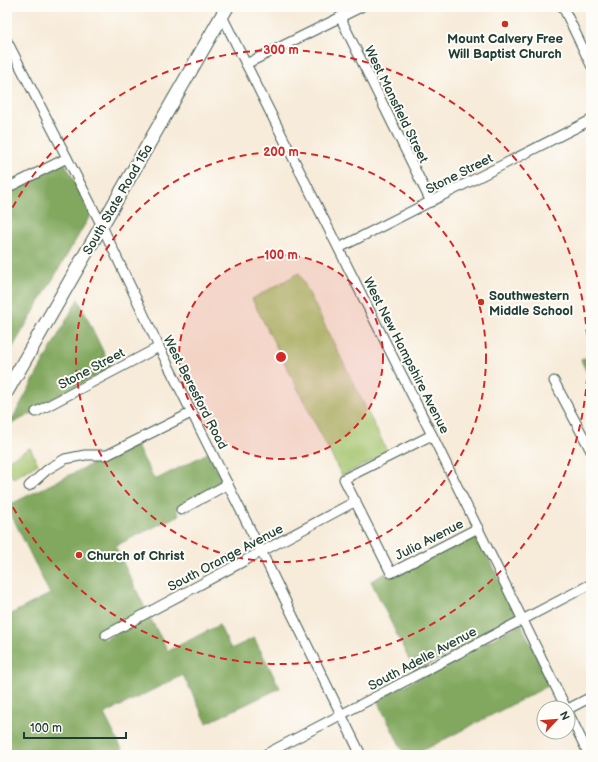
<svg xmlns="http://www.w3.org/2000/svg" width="598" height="762" viewBox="0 0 598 762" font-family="'Balsamiq Sans',sans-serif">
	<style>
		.green { fill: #a3c26a; stroke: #61804f }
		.forest { fill: #82a85e; stroke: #507249 }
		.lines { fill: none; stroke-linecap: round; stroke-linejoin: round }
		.minor-casing { stroke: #3f574d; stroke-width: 11 }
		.highway-casing { stroke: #3f574d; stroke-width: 15 }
		.minor { stroke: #fff; stroke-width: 9 }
		.highway { stroke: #fff; stroke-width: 13 }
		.ring { fill: none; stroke: #d62828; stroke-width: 2; stroke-dasharray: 7 5 }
		.poi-dot { fill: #c8321e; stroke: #fdfcf7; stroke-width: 1.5 }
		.labels { text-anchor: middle; stroke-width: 4; stroke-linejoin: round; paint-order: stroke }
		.poi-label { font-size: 13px; font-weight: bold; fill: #1f3d34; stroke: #fdfcf7; text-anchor: start }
		.street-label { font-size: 13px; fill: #1f3d34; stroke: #fdfcf7 }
		.centre { fill: #d62828; stroke: #fdfcf7; stroke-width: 2 }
		.ring-label { font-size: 12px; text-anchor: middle; font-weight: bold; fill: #d62828; stroke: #fdfcf7; stroke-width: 4; stroke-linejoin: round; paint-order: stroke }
	</style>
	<rect width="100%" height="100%" fill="#fdfcf7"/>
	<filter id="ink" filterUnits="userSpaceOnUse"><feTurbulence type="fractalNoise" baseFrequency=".025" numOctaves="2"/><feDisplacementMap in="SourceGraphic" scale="8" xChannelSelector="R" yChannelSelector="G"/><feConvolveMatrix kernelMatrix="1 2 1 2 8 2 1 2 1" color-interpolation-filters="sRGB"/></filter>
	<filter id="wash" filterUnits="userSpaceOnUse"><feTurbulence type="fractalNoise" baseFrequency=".012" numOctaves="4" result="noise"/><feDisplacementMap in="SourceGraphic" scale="16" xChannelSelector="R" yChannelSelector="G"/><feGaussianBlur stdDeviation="0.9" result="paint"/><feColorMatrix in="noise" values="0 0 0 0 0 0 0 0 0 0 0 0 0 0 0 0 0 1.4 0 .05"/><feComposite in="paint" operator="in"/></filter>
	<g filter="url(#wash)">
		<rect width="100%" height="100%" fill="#f7ebd9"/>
		<!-- green -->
		<g class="green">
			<polygon points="299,273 388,453 342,476 252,299"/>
			<polygon points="30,448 38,464 13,478 7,466 7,461"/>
		</g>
		<!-- forest -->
		<g class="forest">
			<polygon points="65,163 91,214 7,357 7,192"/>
			<polygon points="78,299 111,368 31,410 33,413 9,425"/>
			<polygon points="591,355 591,381 581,360"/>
			<polygon points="136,445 155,480 208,453 223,483 176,509 179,515 115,546 146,610 101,634 104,640 149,616 168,651 219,625 231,649 254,638 280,688 207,723 183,675 104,714 125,755 7,755 7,616 50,594 7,506 102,459"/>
			<polygon points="476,533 518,618 415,672 371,581 386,573 389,578"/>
			<polygon points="521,624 550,685 414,755 405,755 377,700"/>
		</g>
	</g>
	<g filter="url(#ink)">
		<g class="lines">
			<defs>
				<g id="minor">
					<polyline points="563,7 591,65"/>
					<polyline points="222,16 432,435 566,708"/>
					<polyline points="340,17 431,202"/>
					<polyline points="7,41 102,226 159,347 262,553 361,755"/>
					<polyline points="246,64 361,7"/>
					<polyline points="7,188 67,158"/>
					<polyline points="339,248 591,120"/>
					<polyline points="554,381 591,451"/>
					<polyline points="36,412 159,347"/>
					<polyline points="432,435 344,479 391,573 478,528"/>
					<polyline points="29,486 48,469 65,459 85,455 107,455 193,412"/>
					<polyline points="181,510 228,484"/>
					<polyline points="106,635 356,501"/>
					<polyline points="568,709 591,697"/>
					<polyline points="568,712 589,755"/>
					<polyline points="264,755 591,584"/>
				</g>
				<polyline id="highway" points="7,391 227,7"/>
			</defs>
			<!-- minor casing -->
			<use href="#minor" class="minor-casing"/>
			<!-- highway casing -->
			<use href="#highway" class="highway-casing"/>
			<!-- minor -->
			<use href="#minor" class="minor"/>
			<!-- highway -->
			<use href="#highway" class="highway"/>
		</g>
	</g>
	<!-- distance rings -->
	<circle cx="281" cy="357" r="102" fill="#d62828" fill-opacity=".12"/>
	<g class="ring">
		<circle cx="281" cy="357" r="102"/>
		<circle cx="281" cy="357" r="205"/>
		<path d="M7 218A307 307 0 1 1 7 496"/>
	</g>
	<!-- markers -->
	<g class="poi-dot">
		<circle cx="505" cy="24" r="4"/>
		<circle cx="481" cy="302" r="4"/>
		<circle cx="79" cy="555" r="4"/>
	</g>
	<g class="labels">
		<!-- poi labels -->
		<g class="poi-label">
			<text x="505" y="43" text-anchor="middle">Mount Calvery Free<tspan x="505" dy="15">Will Baptist Church</tspan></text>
			<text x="489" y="300">Southwestern<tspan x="489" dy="15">Middle School</tspan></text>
			<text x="87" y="560">Church of Christ</text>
		</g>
		<!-- street labels -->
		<g class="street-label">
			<text transform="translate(397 104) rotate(64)" y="5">West Mansfield Street</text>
			<text transform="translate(459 173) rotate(-27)" y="5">Stone Street</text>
			<text transform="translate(117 199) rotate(-60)" y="5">South State Road 15a</text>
			<text transform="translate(407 355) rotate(63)" y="5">West New Hampshire Avenue</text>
			<text transform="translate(91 368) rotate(-28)" y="5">Stone Street</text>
			<text transform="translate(196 392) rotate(63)" y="5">West Beresford Road</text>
			<text transform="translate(429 539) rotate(-27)" y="5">Julia Avenue</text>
			<text transform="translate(225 557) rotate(-28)" y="5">South Orange Avenue</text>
			<text transform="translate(422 658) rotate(-28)" y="5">South Adelle Avenue</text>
		</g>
	</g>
	<circle cx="281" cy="357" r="6" class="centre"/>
	<g class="ring-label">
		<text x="281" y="54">300 m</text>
		<text x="281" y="156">200 m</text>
		<text x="281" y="259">100 m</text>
	</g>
	<!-- margin -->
	<rect width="598" height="762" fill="none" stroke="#fdfcf7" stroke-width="24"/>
	<!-- north arrow -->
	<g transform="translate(556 720) rotate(64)"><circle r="19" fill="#fdfcf7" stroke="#a4b0a9"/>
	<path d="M0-3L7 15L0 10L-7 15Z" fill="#c8321e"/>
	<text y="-6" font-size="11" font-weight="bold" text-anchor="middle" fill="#1f3d34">N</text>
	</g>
	<!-- scale -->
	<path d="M24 732v6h102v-6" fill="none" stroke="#1f3d34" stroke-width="2"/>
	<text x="30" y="732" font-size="12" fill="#1f3d34" stroke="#fdfcf7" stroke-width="3" paint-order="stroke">100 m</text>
</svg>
